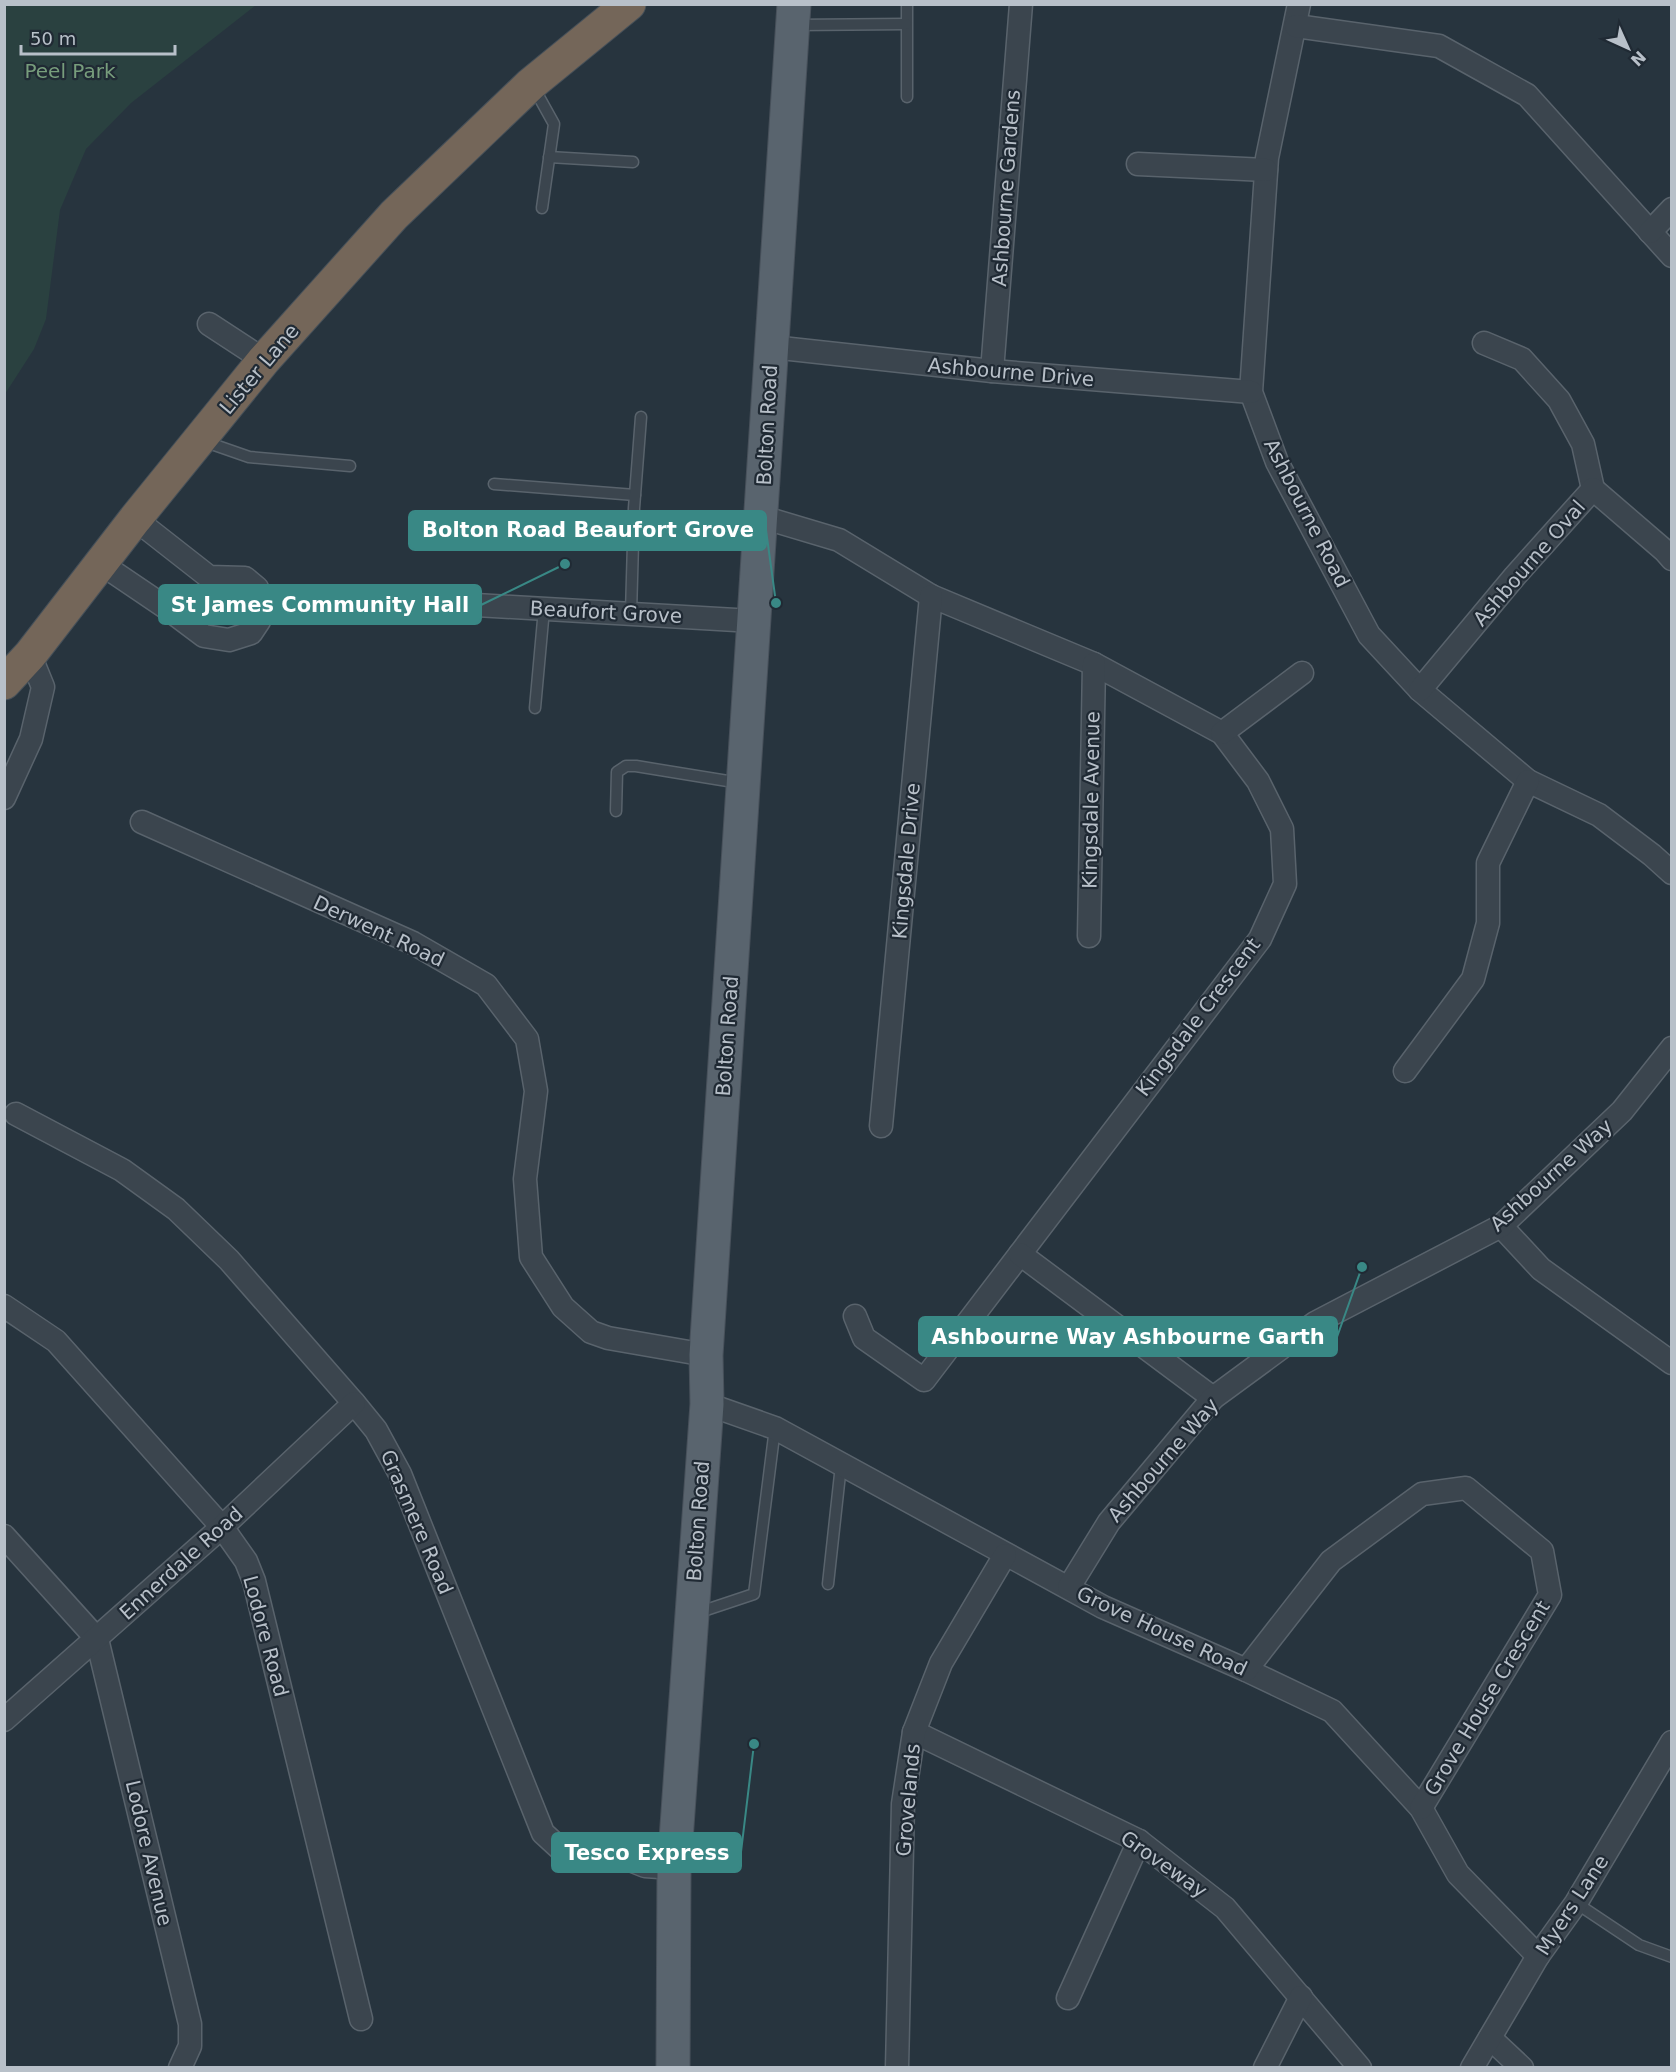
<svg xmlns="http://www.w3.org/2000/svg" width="1676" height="2072" viewBox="0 0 1676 2072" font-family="'DejaVu Sans',sans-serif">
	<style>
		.green { fill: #2a4140 }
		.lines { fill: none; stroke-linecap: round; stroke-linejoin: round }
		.lane-casing { stroke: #59636c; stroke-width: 13 }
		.street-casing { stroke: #59636c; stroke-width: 25 }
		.primary-casing { stroke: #48515b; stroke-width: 35 }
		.highway-casing { stroke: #465059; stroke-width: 35 }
		.lane { stroke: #3b454e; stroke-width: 10 }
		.street { stroke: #3b454e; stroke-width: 22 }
		.primary { stroke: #59646e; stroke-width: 33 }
		.highway { stroke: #746659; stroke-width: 33 }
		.labels { text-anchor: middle; stroke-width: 4.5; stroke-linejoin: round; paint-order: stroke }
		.park-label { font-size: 20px; fill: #779d7c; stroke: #202a34 }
		.street-label { font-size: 20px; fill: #b8c0c9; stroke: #202a34 }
		.leader { fill: none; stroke: #398885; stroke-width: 2 }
		.callout-dot { fill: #398885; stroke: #202a34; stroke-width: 2 }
		.callout { fill: #398885; stroke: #398885; stroke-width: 2 }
		.callout-label { font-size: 21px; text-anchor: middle; font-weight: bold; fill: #fff }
	</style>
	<rect width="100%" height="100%" fill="#27343e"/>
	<!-- green -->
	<polygon class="green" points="5,4 256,5 131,103 86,149 60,210 46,319 34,349 5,394"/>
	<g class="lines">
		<defs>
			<g id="lane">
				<polyline points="907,4 907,97"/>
				<polyline points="795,25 906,24"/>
				<polyline points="534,88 554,124 542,208"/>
				<polyline points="549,157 633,162"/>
				<polyline points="203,441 249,457 350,466"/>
				<polyline points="494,484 635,495"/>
				<polyline points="631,613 634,508 641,417"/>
				<polyline points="535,708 544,609"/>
				<polyline points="616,811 617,772 626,766 636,766 740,783"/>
				<polyline points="828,1584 841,1465"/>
				<polyline points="697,1613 754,1594 775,1428"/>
				<polyline points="1576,1903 1639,1945 1672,1957"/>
			</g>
			<g id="street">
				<polyline points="1299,4 1267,158 1251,392 1277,462 1369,635 1420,690 1528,781 1599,815 1652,855 1672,873"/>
				<polyline points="1296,26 1439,46 1527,95 1672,256"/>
				<polyline points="1138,164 1266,170"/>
				<polyline points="1650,232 1672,209"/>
				<polyline points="209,324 264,360"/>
				<polyline points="1484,343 1522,359 1559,400 1583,444 1593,489"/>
				<polyline points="772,347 992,371 1251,392"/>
				<polyline points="992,371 1021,4"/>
				<polyline points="762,517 839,540 931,596 1094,664 1222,733 1258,781 1282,829 1285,884 1260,939 924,1380 864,1338 855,1316"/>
				<polyline points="100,563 168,609 204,636 229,640 251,633 259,621 262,603 257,588 245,578 209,577 135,519"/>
				<polyline points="459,604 753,621"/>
				<polyline points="1420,690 1515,576 1593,489 1665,551 1672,559"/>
				<polyline points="1222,733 1302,673"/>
				<polyline points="4,798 31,739 43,687 30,655"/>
				<polyline points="142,822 413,943 486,985 527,1039 536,1091 525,1179 531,1257 563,1307 591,1332 608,1338 706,1355"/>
				<polyline points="1089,936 1094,664"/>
				<polyline points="1405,1071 1473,979 1488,923 1488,863 1528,781"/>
				<polyline points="16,1114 122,1170 176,1209 229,1260 354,1403 376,1430 400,1474 543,1833 567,1855 593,1858 620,1856 645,1866 674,1868"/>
				<polyline points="881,1126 931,596"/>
				<polyline points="1501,1226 1541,1269 1672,1363"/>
				<polyline points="1020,1254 1213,1398"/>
				<polyline points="4,1306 56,1341 222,1527 246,1561 254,1581 361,2019"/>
				<polyline points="707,1404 775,1428 1103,1607 1246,1670 1332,1711 1421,1808 1458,1874 1538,1956"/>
				<polyline points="4,1536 97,1639 190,2024 190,2046 180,2068"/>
				<polyline points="1069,1587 1109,1522 1213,1398 1315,1323 1501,1226 1622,1111 1672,1048"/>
				<polyline points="1246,1670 1331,1561 1422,1494 1466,1488 1542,1551 1550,1595 1421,1808"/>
				<polyline points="4,1720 222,1527 354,1403"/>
				<polyline points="914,1732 1139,1841 1225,1908 1360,2068"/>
				<polyline points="1068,1998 1139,1841"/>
				<polyline points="1490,2038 1522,2068"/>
				<polyline points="897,2068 903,1804 914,1732 941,1663 1005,1555"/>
				<polyline points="1265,2068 1301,1997"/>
				<polyline points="1472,2068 1538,1956 1576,1903 1672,1742"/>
			</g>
			<polyline id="primary" points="673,2068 674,1868 707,1404 706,1355 794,4"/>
			<polyline id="highway" points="4,683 30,655 135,519 264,360 394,215 531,84 629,4"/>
		</defs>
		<!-- lane casing -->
		<use href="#lane" class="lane-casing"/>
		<!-- street casing -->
		<use href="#street" class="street-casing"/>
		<!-- primary casing -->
		<use href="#primary" class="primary-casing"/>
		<!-- highway casing -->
		<use href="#highway" class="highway-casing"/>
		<!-- lane -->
		<use href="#lane" class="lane"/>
		<!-- street -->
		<use href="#street" class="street"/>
		<!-- primary -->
		<use href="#primary" class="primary"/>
		<!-- highway -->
		<use href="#highway" class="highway"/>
	</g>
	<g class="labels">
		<!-- park labels -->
		<g class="park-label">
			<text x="70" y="78">Peel Park</text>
		</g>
		<!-- street labels -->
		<g class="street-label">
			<text transform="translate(1006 188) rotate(-86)" y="7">Ashbourne Gardens</text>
			<text transform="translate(259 369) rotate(-50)" y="7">Lister Lane</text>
			<text transform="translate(1011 372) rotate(5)" y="7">Ashbourne Drive</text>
			<text transform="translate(767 425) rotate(-87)" y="7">Bolton Road</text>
			<text transform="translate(1307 513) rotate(63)" y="7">Ashbourne Road</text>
			<text transform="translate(1529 563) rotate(-49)" y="7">Ashbourne Oval</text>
			<text transform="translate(606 612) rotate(3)" y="7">Beaufort Grove</text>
			<text transform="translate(1091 800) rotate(-89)" y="7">Kingsdale Avenue</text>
			<text transform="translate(906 861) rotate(-85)" y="7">Kingsdale Drive</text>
			<text transform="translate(379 931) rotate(25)" y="7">Derwent Road</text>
			<text transform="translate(1198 1017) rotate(-53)" y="7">Kingsdale Crescent</text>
			<text transform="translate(727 1036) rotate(-86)" y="7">Bolton Road</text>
			<text transform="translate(1551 1175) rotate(-42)" y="7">Ashbourne Way</text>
			<text transform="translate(1163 1460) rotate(-49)" y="7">Ashbourne Way</text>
			<text transform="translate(698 1521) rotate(-86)" y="7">Bolton Road</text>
			<text transform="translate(417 1522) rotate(67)" y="7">Grasmere Road</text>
			<text transform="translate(181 1563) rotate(-42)" y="7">Ennerdale Road</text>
			<text transform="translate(1162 1631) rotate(25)" y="7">Grove House Road</text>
			<text transform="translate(266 1636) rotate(75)" y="7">Lodore Road</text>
			<text transform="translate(1487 1698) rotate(-59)" y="7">Grove House Crescent</text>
			<text transform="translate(908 1800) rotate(-85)" y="7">Grovelands</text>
			<text transform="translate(149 1853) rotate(77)" y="7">Lodore Avenue</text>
			<text transform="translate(1164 1864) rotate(35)" y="7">Groveway</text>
			<text transform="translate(1572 1905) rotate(-57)" y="7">Myers Lane</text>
		</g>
	</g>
	<!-- callouts -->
	<path class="leader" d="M776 603L766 530M565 564L481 605M1362 1267L1337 1337M754 1744L741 1852"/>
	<g class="callout-dot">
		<circle cx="776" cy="603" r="6"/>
		<circle cx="565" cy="564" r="6"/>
		<circle cx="1362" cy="1267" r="6"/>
		<circle cx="754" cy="1744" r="6"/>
	</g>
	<g class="callout">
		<rect x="409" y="511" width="357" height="39" rx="6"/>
		<rect x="159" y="585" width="322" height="39" rx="6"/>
		<rect x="919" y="1317" width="418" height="39" rx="6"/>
		<rect x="552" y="1833" width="189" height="39" rx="6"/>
	</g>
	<g class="callout-label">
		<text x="588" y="537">Bolton Road Beaufort Grove</text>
		<text x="320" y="612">St James Community Hall</text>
		<text x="1128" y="1344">Ashbourne Way Ashbourne Garth</text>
		<text x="647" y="1860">Tesco Express</text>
	</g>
	<!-- border -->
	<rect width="1676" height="2072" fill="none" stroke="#b8c0c9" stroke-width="12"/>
	<!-- north arrow -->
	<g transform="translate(1628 48) rotate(135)" stroke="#202a34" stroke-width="4.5" paint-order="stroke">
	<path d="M0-4.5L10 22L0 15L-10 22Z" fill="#b8c0c9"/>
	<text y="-9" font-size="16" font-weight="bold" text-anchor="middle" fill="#b8c0c9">N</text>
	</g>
	<!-- scale -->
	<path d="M21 45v9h154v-9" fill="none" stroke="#b8c0c9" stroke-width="3"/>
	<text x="30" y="45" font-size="18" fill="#b8c0c9" stroke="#202a34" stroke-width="4.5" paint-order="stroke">50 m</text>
</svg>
